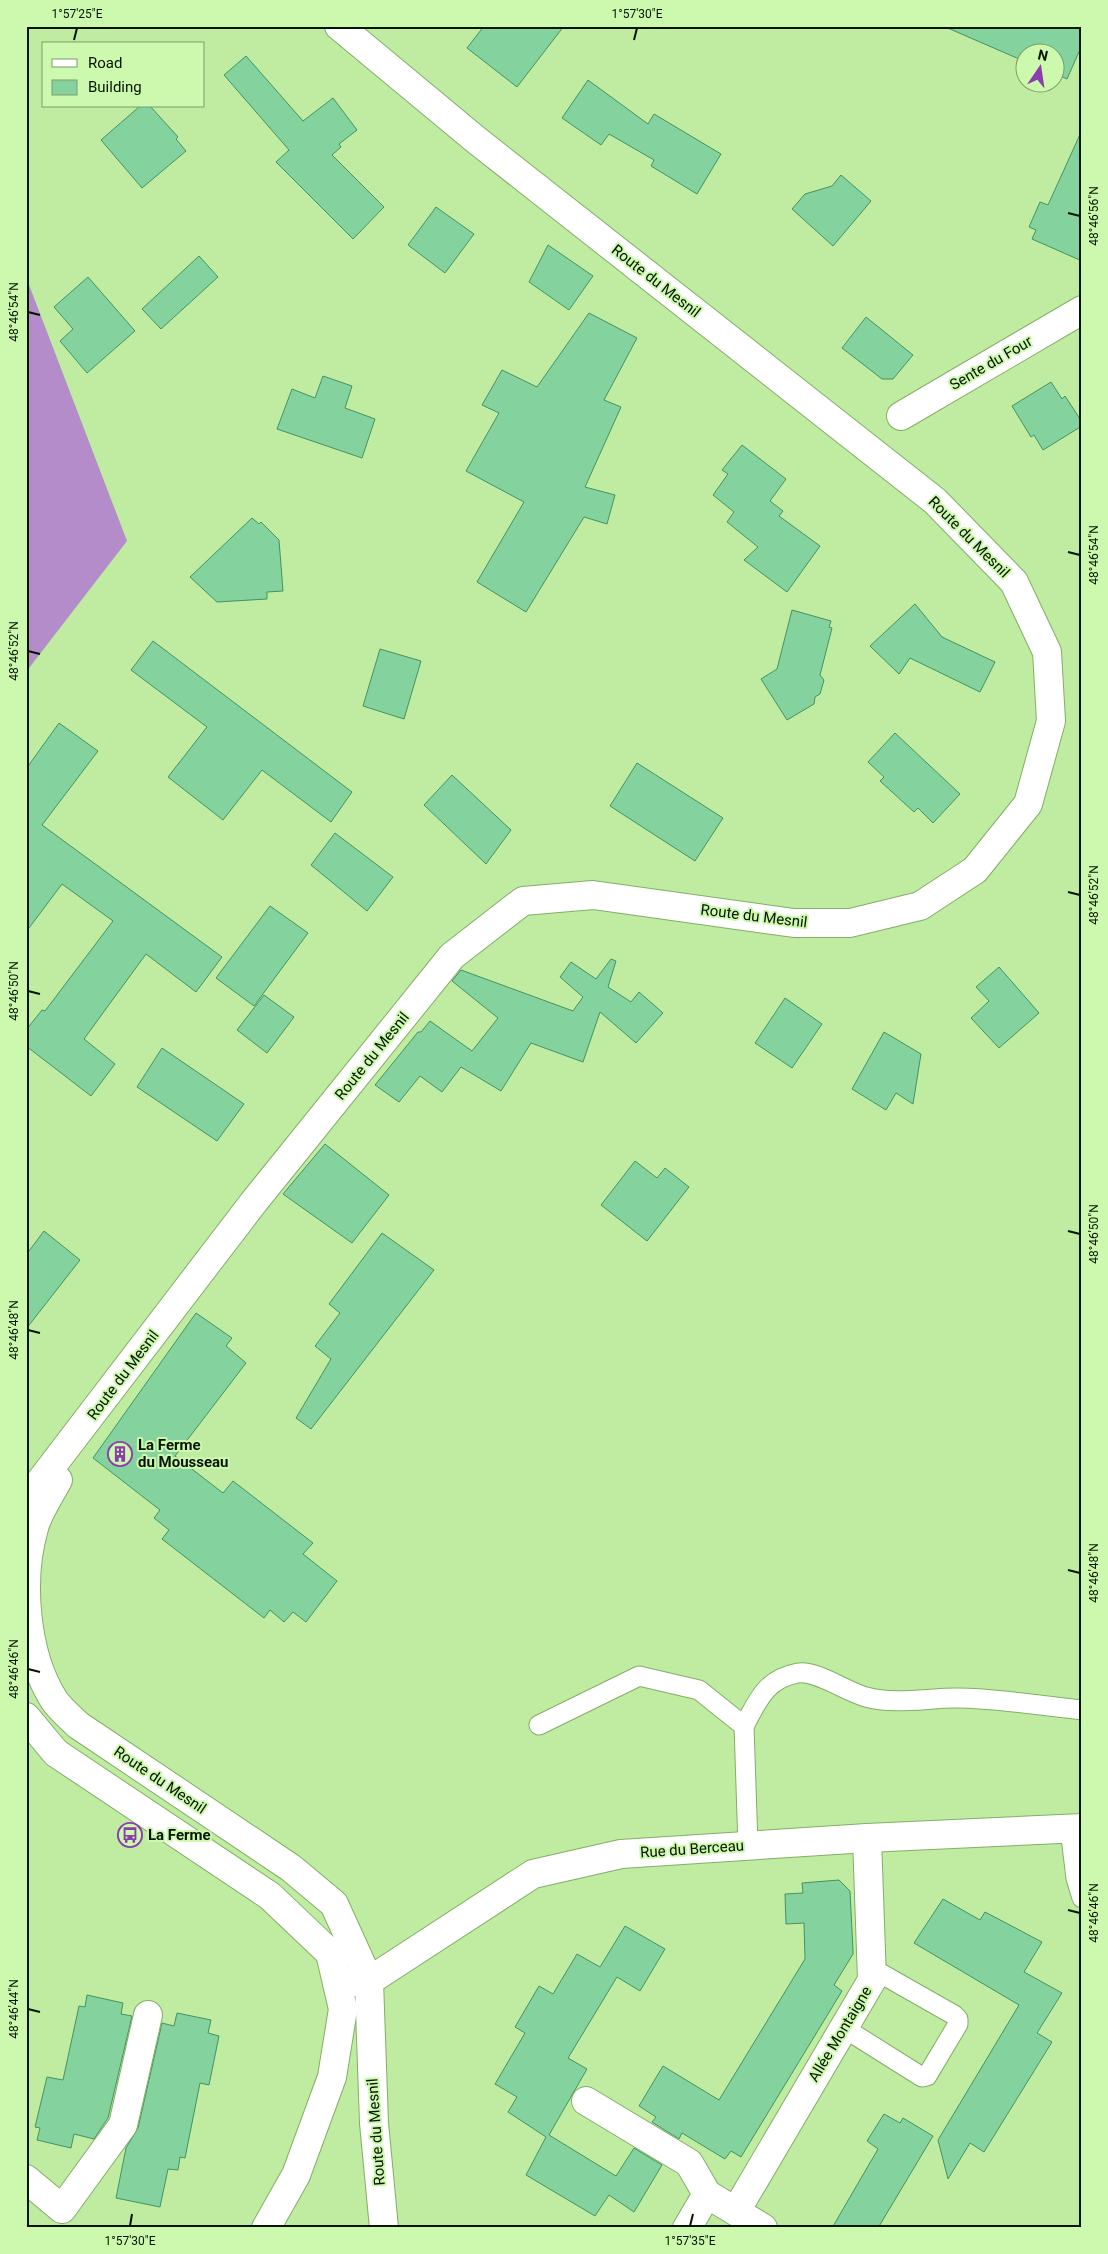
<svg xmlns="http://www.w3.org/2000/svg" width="1108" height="2254" viewBox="0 0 1108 2254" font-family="Roboto,sans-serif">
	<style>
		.forest { fill: #b48cca }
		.building { fill: #84d29d; stroke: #459261 }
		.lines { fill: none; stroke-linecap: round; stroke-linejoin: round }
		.lane-casing { stroke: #84ae67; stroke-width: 21 }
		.street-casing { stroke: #84ae67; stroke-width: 30 }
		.secondary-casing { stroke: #84ae67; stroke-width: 30 }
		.lane { stroke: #fff; stroke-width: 19 }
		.street { stroke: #fff; stroke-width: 28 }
		.secondary { stroke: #fff; stroke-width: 28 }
		.ticks { fill: none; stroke: #061400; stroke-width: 2 }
		.labels { text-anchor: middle; stroke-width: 4; stroke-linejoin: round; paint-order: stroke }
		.street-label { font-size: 15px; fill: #061400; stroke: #ccf9ae }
		.poi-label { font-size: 15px; font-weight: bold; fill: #061400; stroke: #ccf9ae; text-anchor: start }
		.neatline { fill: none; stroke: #061400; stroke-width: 2 }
		.ticks-label { font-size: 12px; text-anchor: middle; fill: #061400 }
	</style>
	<rect width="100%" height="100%" fill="#bfeca1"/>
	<!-- forest -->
	<polygon class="forest" points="26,277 127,541 26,672"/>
	<!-- building -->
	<g class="building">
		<polygon points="484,26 564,26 517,87 467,48"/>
		<polygon points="943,26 1082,26 1082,45 1067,79 1056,74 1056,52 1026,52 1026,62"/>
		<polygon points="246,56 303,121 333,98 357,130 339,144 341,147 332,155 384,207 353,239 276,162 289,150 224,75"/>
		<polygon points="588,80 648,124 654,114 721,154 697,194 651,166 654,160 609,134 601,145 562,118"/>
		<polygon points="140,106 150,106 178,137 176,139 186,151 142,188 101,140"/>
		<polygon points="1082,130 1082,261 1032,239 1036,230 1029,227 1040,202 1048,205"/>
		<polygon points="841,175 871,201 833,246 792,209 805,194 832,186"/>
		<polygon points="436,207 474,234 445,273 408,245"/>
		<polygon points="548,245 593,276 569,310 529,282"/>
		<polygon points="199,256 218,277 161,329 142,309"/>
		<polygon points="88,277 135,331 87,373 60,341 73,329 54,307"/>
		<polygon points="589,313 637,338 604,400 621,407 585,487 615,495 607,524 584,517 526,612 477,582 524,502 466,471 499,413 482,405 502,370 537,387"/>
		<polygon points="866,317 913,355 893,379 882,379 842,348"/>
		<polygon points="323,376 352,386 345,408 375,419 362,458 277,429 292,389 315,398"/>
		<polygon points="1051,382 1062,399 1065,396 1082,422 1082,426 1043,450 1034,435 1031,437 1012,406"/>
		<polygon points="742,445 786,479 770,501 783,511 779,516 820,546 787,592 744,560 758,547 727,522 734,512 713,495 728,474 722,470"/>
		<polygon points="252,518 259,524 261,522 279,540 283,591 267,592 267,599 217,602 190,577"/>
		<polygon points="915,604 942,637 995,662 980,692 910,658 899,674 870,646"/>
		<polygon points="792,610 831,621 829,627 832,628 820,675 824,680 820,694 815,697 814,704 787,720 761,679 777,669"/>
		<polygon points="153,641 352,792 331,822 262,770 223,820 168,777 207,727 131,670"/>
		<polygon points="380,649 421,661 404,719 363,706"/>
		<polygon points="59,723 98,751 42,825 222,957 196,992 146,954 84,1039 115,1064 91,1096 26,1046 26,1030 42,1010 45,1011 113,921 62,884 26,932 26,769"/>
		<polygon points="895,733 960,794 933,823 918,808 914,812 880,781 884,777 868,762"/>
		<polygon points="637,763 723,818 695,861 610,806"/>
		<polygon points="452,775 511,830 486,864 424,805"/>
		<polygon points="335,833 393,877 367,911 311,865"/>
		<polygon points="270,906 308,933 254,1006 216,978"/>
		<polygon points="611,959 616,961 608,987 631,1002 639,992 663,1013 636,1043 600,1012 583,1062 531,1043 501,1091 461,1067 442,1092 420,1076 399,1102 375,1085 418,1032 421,1032 430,1021 472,1051 498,1018 452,981 461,970 573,1011 583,997 560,977 571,962 596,979"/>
		<polygon points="999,967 1039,1013 999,1048 971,1018 989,1001 976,987"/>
		<polygon points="264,995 294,1017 267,1053 237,1030"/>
		<polygon points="785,998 822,1024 792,1068 755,1043"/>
		<polygon points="884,1032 921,1054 913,1104 896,1093 886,1110 852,1089"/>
		<polygon points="162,1048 244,1104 217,1141 137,1087"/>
		<polygon points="325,1144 389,1195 352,1243 283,1194"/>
		<polygon points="635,1161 657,1178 665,1168 689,1187 647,1241 601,1205"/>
		<polygon points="44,1231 80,1260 26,1329 26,1255"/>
		<polygon points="382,1233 434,1270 311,1429 296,1418 331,1359 315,1346 340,1313 329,1304"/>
		<polygon points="196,1313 232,1338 226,1346 246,1363 175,1456 223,1493 233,1481 313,1543 303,1554 337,1581 306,1622 293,1612 284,1622 270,1610 264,1618 162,1539 169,1530 154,1518 160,1510 93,1458"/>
		<polygon points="839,1880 850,1891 853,1950 853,1954 834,1985 842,1991 741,2157 731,2151 725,2159 682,2133 679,2139 652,2122 656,2117 639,2106 663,2066 719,2100 805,1959 804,1923 786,1924 785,1894 803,1893 802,1883"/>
		<polygon points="943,1899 980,1920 985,1912 1042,1942 1024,1972 1062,1993 1037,2033 1052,2042 1039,2063 984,2152 970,2143 948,2179 938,2140 1019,2005 914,1943"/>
		<polygon points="625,1926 665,1949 640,1991 617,1977 568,2058 587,2069 549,2135 616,2176 634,2148 662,2165 634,2212 609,2195 595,2216 526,2175 546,2137 508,2112 517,2097 495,2084 525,2033 515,2027 539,1986 553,1994 577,1954 600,1967"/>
		<polygon points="87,1995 123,2003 121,2014 132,2016 108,2118 94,2139 74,2134 71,2148 37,2140 40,2128 35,2127 47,2077 63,2080 79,2006 85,2007"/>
		<polygon points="177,2013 211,2020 208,2033 219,2036 209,2085 200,2083 185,2158 180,2157 178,2170 168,2169 160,2207 116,2198 126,2148 138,2128 162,2023 174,2026"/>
		<polygon points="884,2114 900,2123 903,2118 933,2136 878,2228 832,2228 878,2149 867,2141"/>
	</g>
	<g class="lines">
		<defs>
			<g id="lane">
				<polyline points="539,1725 639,1676 699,1690 744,1726 748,1846"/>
				<path d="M 744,1726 C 758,1701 765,1679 798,1673 C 816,1670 847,1692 866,1697 C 895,1705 927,1698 957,1698 C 996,1698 1042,1706 1082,1710"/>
				<polyline points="1070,1829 1076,1878 1082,1898"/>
				<polyline points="844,2028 922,2077 927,2076 958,2024 958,2019 954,2015 873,1969"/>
			</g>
			<g id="street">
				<polyline points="901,416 1082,310"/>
				<polyline points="337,1983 369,1981 533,1874 621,1854 867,1838 1082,1828"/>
				<polyline points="586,2101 689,2163 707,2194 763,2228"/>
				<polyline points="26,2179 62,2209 123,2125 148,2015"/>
				<polyline points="736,2211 872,1980 867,1838"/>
				<polyline points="687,2228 707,2194"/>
			</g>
			<g id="secondary">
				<path d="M 58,1480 C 50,1495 38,1512 34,1528 C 19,1580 25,1654 54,1700 C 60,1709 70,1717 78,1725 L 291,1868 L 334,1904 L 369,1981 L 374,2123 L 384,2228"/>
				<polyline points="26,1500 253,1203 452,956 523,901 593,895 794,923 850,923 920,906 975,870 1028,804 1051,721 1047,652 1014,582 935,501 475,139 339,26"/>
				<polyline points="26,1717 56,1753 270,1896 330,1953 343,2009 332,2077 296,2175 266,2228"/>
			</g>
		</defs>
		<!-- lane casing -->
		<use href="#lane" class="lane-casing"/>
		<!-- street casing -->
		<use href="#street" class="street-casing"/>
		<!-- secondary casing -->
		<use href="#secondary" class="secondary-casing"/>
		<!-- lane -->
		<use href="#lane" class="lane"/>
		<!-- street -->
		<use href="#street" class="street"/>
		<!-- secondary -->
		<use href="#secondary" class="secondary"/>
	</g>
	<!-- ticks -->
	<path class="ticks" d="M 74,40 L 77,28M 634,40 L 637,28M 1068,213 L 1080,216M 28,312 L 40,315M 1068,552 L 1080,555M 28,651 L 40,654M 1068,892 L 1080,895M 28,991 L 40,994M 1068,1231 L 1080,1234M 28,1330 L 40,1333M 1068,1570 L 1080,1573M 28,1669 L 40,1672M 1068,1910 L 1080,1913M 28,2009 L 40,2012M 130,2226 L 132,2214M 690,2226 L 693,2214"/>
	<!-- icons -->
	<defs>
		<symbol id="building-ring" viewBox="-11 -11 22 22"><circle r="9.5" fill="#ccf9ae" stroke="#8a3dad" stroke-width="1.5"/><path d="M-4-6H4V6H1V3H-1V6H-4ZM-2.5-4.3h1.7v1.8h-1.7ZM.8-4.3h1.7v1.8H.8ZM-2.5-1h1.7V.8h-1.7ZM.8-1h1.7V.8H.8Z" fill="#8a3dad"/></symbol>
		<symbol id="bus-ring" viewBox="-11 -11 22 22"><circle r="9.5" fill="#ccf9ae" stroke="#8a3dad" stroke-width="1.5"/><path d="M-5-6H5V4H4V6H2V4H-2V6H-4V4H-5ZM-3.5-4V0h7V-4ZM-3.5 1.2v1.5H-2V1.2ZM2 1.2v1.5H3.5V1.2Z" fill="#8a3dad"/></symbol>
	</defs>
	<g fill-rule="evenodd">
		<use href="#building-ring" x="106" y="1440" width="28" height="28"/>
		<use href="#bus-ring" x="116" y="1821" width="28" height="28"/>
	</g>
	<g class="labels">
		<!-- street labels -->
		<g class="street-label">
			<text transform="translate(656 281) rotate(38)" y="5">Route du Mesnil</text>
			<text transform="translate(991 363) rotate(-30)" y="5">Sente du Four</text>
			<text transform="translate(969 537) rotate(45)" y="5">Route du Mesnil</text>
			<text transform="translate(754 916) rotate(7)" y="5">Route du Mesnil</text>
			<text transform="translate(372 1056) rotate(-51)" y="5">Route du Mesnil</text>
			<text transform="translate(123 1375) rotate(-53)" y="5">Route du Mesnil</text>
			<text transform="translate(160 1780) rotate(34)" y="5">Route du Mesnil</text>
			<text transform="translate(692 1849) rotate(-4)" y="5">Rue du Berceau</text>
			<text transform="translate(840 2034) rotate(-59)" y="5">Allée Montaigne</text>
			<text transform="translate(376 2132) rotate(-94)" y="5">Route du Mesnil</text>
		</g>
		<!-- poi labels -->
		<g class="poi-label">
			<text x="138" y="1450">La Ferme<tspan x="138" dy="17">du Mousseau</tspan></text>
			<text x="148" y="1840">La Ferme</text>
		</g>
	</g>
	<!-- border -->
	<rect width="1108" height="2254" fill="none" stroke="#ccf9ae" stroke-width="55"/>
	<!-- legend -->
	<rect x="42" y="42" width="162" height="65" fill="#ccf9ae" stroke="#7d9d68"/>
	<rect x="52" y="59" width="25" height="8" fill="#ffffff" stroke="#7d9d68"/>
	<text x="88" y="68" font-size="15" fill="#061400">Road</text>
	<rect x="52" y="80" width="25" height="15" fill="#84d29d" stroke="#7d9d68"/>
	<text x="88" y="92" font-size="15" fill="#061400">Building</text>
	<!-- north arrow -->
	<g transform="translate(1040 68) rotate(13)"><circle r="24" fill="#ccf9ae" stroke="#7d9d68"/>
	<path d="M0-4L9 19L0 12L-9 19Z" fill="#8a3dad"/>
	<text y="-8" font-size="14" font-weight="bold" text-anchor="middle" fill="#061400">N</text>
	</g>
	<rect x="28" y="28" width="1052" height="2198" class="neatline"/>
	<g class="ticks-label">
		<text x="77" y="18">1°57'25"E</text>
		<text x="637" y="18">1°57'30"E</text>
		<text transform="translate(1094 216) rotate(-90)" y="4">48°46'56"N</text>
		<text transform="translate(14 312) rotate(-90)" y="4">48°46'54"N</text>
		<text transform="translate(1094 555) rotate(-90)" y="4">48°46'54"N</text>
		<text transform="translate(14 651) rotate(-90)" y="4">48°46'52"N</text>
		<text transform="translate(1094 895) rotate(-90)" y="4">48°46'52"N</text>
		<text transform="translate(14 991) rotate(-90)" y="4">48°46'50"N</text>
		<text transform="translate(1094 1234) rotate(-90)" y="4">48°46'50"N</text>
		<text transform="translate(14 1330) rotate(-90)" y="4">48°46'48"N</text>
		<text transform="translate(1094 1573) rotate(-90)" y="4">48°46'48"N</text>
		<text transform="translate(14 1669) rotate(-90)" y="4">48°46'46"N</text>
		<text transform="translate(1094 1913) rotate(-90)" y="4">48°46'46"N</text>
		<text transform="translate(14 2009) rotate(-90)" y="4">48°46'44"N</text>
		<text x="130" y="2245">1°57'30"E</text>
		<text x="690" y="2245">1°57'35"E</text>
	</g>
</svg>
